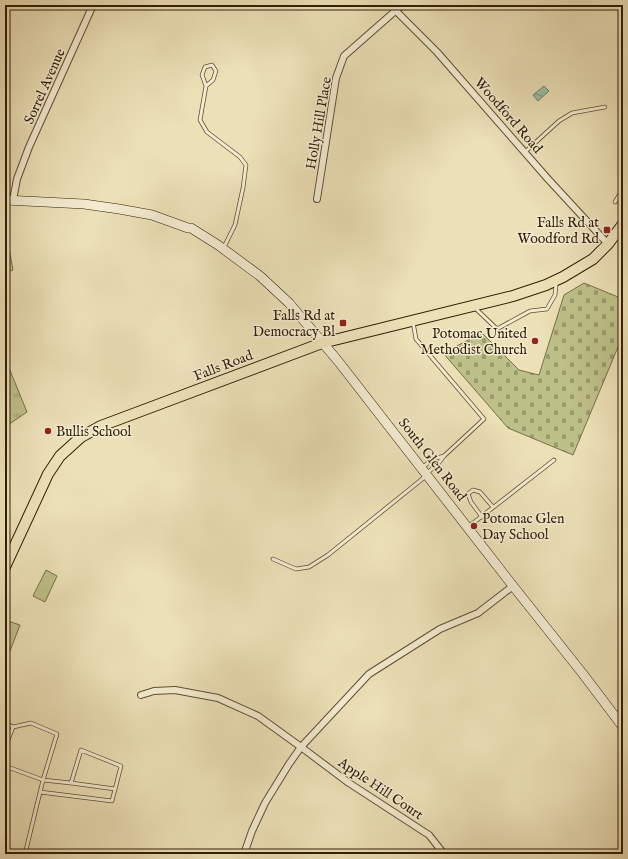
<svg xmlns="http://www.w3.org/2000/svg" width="628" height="859" viewBox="0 0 628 859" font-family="'IM FELL English',serif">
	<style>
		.green { fill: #bec089; stroke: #776f48 }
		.forest { fill: url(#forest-firs); stroke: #776f48 }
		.cemetery { fill: url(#cemetery-stones); stroke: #776f48 }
		.park { fill: url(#park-tufts); stroke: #776f48 }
		.water { fill: url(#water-ripples); stroke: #707e68 }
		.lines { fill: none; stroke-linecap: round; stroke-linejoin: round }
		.service-casing { stroke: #5f4e33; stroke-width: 4.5 }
		.minor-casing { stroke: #5f4e33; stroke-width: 8 }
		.secondary-casing { stroke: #301e07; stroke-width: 10 }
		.primary-casing { stroke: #301e07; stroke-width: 12 }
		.service { stroke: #f3ebd0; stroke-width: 3 }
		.minor { stroke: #f3ebd0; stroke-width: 6 }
		.secondary { stroke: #f3ebd0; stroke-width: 9 }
		.primary { stroke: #ece0b7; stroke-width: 10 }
		.poi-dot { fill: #8f2418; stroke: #f3ebd0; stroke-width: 1.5 }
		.labels { text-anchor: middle; stroke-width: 3; stroke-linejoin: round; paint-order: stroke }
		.street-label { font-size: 14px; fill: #301e07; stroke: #f3ebd0 }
		.poi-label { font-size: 14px; fill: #301e07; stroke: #f3ebd0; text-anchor: end }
	</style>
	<defs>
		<pattern id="forest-firs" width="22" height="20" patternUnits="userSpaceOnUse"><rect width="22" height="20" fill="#bec089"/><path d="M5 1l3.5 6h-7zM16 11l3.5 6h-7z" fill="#9b9b6e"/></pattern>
		<pattern id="cemetery-stones" width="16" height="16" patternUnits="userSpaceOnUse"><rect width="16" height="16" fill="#bec089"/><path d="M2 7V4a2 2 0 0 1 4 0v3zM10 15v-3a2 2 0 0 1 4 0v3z" fill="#9b9b6e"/></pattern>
		<pattern id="park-tufts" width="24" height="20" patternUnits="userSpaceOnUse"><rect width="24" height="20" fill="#bec089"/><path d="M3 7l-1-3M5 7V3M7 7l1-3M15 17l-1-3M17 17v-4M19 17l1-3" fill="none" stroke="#9b9b6e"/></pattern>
		<pattern id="water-ripples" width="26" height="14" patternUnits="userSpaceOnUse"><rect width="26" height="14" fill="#9abea9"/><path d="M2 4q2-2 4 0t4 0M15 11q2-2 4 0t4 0" fill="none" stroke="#7e9a88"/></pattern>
	</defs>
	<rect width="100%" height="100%" fill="#ece0b7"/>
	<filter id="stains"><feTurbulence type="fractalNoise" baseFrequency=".005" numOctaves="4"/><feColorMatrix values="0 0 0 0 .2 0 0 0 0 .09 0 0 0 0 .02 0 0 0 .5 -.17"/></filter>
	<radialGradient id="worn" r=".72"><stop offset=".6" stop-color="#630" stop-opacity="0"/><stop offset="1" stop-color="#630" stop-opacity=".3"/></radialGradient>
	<!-- green -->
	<g class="green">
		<polygon points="46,570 57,576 45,602 33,596"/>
		<polygon points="8,621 20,625 10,651 5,650 5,629"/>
	</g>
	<!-- forest -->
	<polygon class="forest" points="5,226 13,270 5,273"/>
	<!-- cemetery -->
	<polygon class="cemetery" points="584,283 623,299 623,335 573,455 508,428 443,353 482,333 519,370 539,375 564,295"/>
	<!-- park -->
	<polygon class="park" points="9,368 27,412 5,427 5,369"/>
	<!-- water -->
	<polygon class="water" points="544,86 549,91 538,101 533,95"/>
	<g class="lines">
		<defs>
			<g id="service">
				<polyline points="206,86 202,75 205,67 212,65 216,71 213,80 206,86 200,120 207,132 240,157 246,165 243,188 235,225 224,247"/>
				<polyline points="525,152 559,121 572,113 605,107"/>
				<polyline points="615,202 621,192 623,194"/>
				<polyline points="474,307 497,329 530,311 547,309 555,295 556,284"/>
				<polyline points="413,322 416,339 484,419 444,456 438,464 427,473"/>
				<polyline points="423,467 433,459 444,456"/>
				<polyline points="482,517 471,502 468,494 473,490 480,492 493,507"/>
				<polyline points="468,527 554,460"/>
				<polyline points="273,559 296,569 309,567 328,555 426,476"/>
				<polyline points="5,723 13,727 5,748"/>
				<polyline points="5,766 43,780 57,734 31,723 13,727"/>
				<polyline points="71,783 115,789"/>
				<polyline points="25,854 43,780 71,783 81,750 121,766 112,801 40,792"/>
			</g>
			<g id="minor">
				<polyline points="390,5 437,52 548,179 608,244"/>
				<polyline points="317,199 336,78 344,56 402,5"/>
				<polyline points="13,200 17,179 29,147 93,5"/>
				<polyline points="141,695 154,691 175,690 218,698 258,716 301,747 349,783 429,835 444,854"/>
				<polyline points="244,854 252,831 265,803 289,764 301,747 369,674 440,629 478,613 513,586"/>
			</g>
			<polyline id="secondary" points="5,200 84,204 119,209 152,215 188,228 191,228 218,245 260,276 289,303 338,361 513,586 583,674 623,727"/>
			<polyline id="primary" points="5,567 48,474 60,456 81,437 101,426 322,343 513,296 546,285 563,277 593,259 608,244 623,224"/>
		</defs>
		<!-- service casing -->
		<use href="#service" class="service-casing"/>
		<!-- minor casing -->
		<use href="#minor" class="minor-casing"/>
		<!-- secondary casing -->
		<use href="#secondary" class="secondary-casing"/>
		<!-- primary casing -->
		<use href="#primary" class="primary-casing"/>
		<!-- service -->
		<use href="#service" class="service"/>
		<!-- minor -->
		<use href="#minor" class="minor"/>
		<!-- secondary -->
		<use href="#secondary" class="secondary"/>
		<!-- primary -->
		<use href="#primary" class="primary"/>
	</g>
	<!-- markers -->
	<g class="poi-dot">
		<rect x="603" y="226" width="8" height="8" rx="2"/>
		<rect x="339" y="319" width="8" height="8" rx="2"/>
		<circle cx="535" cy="341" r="4"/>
		<circle cx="48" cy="431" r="4"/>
		<circle cx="474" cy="526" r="4"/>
	</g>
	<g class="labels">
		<!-- street labels -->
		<g class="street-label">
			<text transform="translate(44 86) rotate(-66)" y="5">Sorrel Avenue</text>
			<text transform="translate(509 115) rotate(49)" y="5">Woodford Road</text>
			<text transform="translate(318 123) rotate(-80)" y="5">Holly Hill Place</text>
			<text transform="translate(223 365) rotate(-21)" y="5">Falls Road</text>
			<text transform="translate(433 459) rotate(52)" y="5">South Glen Road</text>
			<text transform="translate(381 788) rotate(34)" y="5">Apple Hill Court</text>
		</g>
		<!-- poi labels -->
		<g class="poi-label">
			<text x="599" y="227">Falls Rd at<tspan x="599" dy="16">Woodford Rd</tspan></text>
			<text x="335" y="320">Falls Rd at<tspan x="335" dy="16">Democracy Bl</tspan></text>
			<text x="527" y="338">Potomac United<tspan x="527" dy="16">Methodist Church</tspan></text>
			<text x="56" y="436" text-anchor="start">Bullis School</text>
			<text x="482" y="523" text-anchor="start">Potomac Glen<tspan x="482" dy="16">Day School</tspan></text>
		</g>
	</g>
	<!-- margin -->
	<rect width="628" height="859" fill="none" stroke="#ece0b7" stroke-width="20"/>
	<rect x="6" y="6" width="616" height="847" fill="none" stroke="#301e07" stroke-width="2"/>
	<rect x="10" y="10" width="608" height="839" fill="none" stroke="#301e07"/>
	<rect width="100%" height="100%" filter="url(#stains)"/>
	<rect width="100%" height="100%" fill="url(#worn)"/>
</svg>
